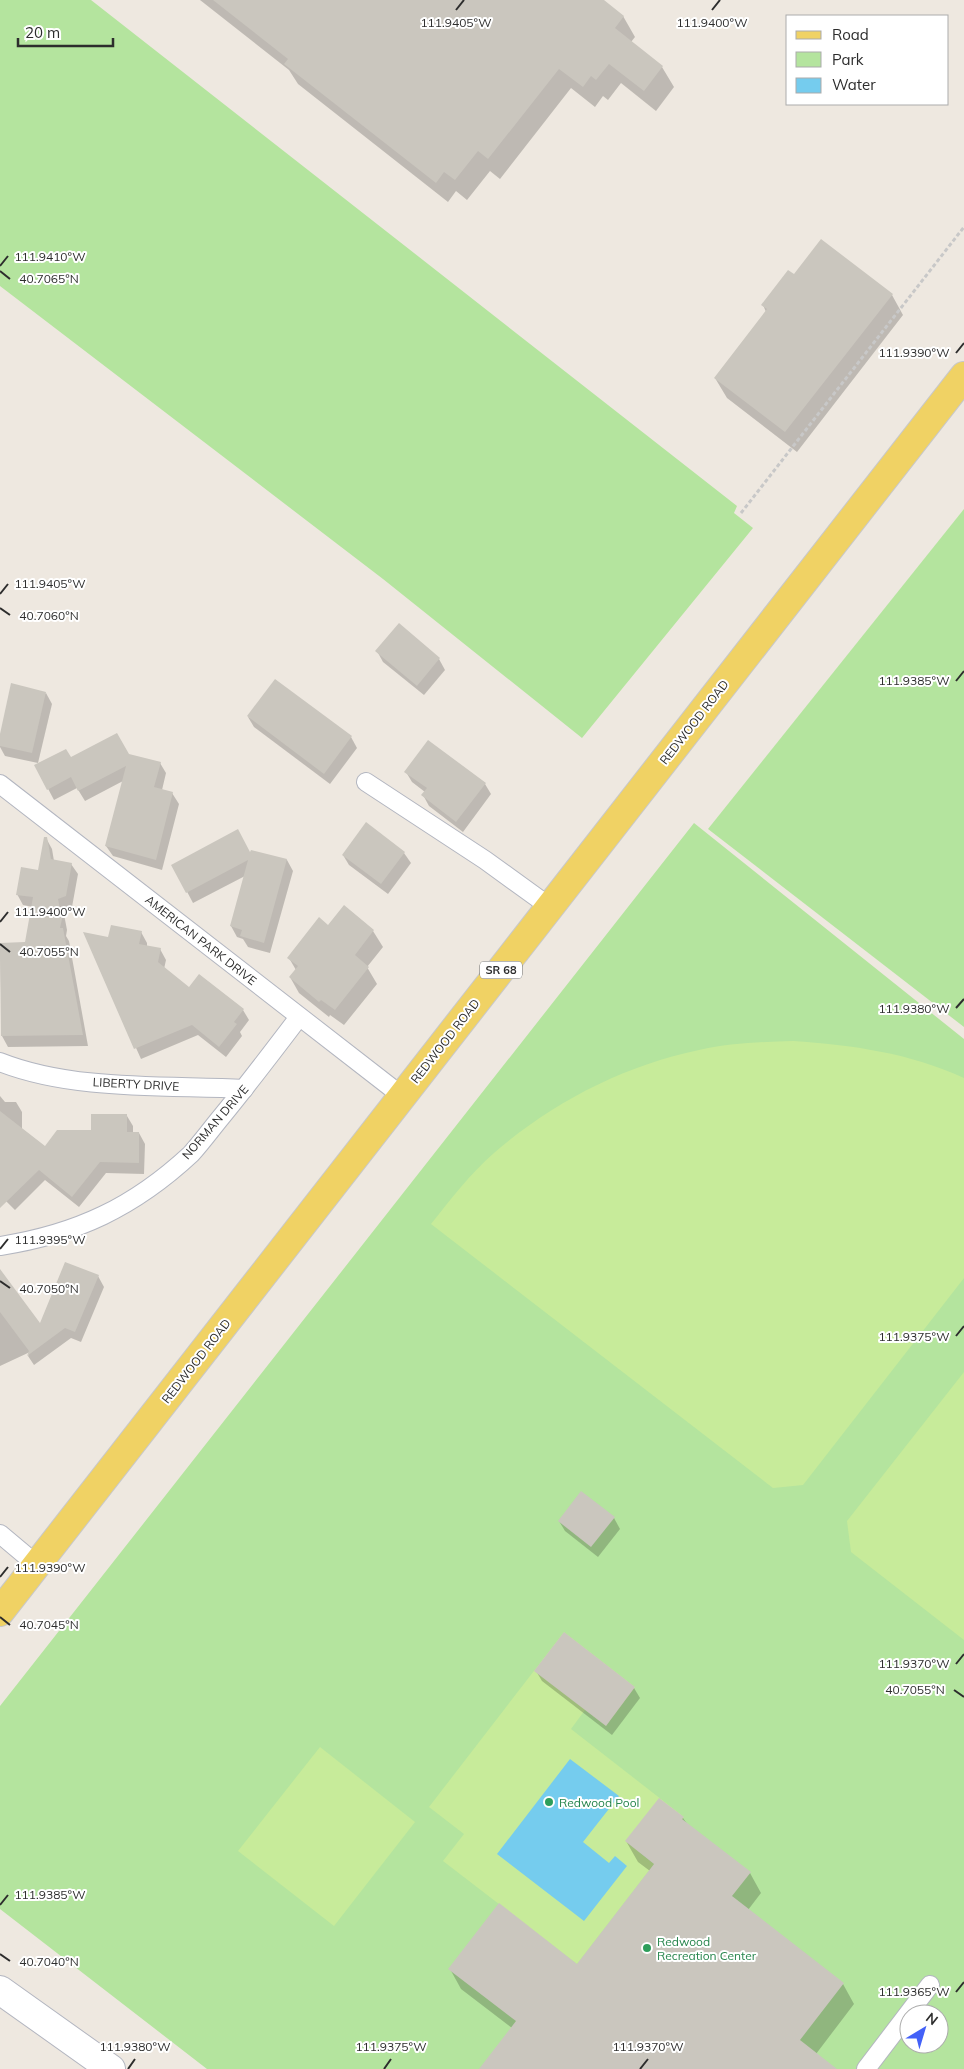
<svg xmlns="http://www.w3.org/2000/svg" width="964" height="2069" font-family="Mulish,sans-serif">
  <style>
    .green { fill: #b4e49e; fill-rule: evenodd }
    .pitch { fill: #c7eb9a }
    .water { fill: #75ccee }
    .shadow { fill: #0003 }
    .building { fill: #cac6be }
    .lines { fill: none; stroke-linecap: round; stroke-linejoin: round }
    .service-casing { stroke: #b3b6c0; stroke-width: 20 }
    .tertiary-casing { stroke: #b3b6c0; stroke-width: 30 }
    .primary-casing { stroke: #c8c8c8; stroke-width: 30 }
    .path { stroke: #c8c8c8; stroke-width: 3; stroke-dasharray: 4 2.5; stroke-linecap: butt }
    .service { stroke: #fff; stroke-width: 18 }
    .tertiary { stroke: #fff; stroke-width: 28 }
    .primary { stroke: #f0d264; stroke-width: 28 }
    .ticks { fill: none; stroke: #2d2d2d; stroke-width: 2 }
    .leisure-dot { fill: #2e9e5b; stroke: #fff; stroke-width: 2 }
    .labels { text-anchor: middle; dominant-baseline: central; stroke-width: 4; stroke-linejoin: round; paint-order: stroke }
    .shield { fill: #fff; stroke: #6c6c6c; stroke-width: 1 }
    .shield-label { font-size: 11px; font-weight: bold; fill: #2d2d2d }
    .street-label { font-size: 12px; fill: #2d2d2d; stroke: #fff }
    .leisure-label { font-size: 12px; fill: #27864d; stroke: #fff; text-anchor: start }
    .ticks-label { font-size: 12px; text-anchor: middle; fill: #2d2d2d; stroke: #fff; stroke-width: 4; stroke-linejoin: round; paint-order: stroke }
  </style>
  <rect width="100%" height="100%" fill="#eee8e0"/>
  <g class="green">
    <path d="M 0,0 L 91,0 L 737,506 L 734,513 L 753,528 L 582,738 L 383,579 L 0,286 Z"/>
    <path d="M 964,509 L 964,1027 L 708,829 Z"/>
    <path d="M 694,823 L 964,1039 L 964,2069 L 207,2069 L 0,1909 L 0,1706 ZM 909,2014 L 939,2014 L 939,2044 L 909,2044 Z"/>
  </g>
  <g class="pitch">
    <path d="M 793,1041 C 852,1045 910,1053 964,1078 L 964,1278 L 803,1485 L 773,1488 L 431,1224 C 451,1199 470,1174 494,1153 C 553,1102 623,1066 699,1050 C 730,1043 762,1042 793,1041 Z"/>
    <path d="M 964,1372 L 964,1640 L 851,1552 L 847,1521 Z"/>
    <path d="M 564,1632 L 635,1687 L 606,1726 L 585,1710 L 571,1729 L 684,1817 L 669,1836 L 660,1829 L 641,1854 L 654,1864 L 577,1964 L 443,1861 L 464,1834 L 429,1807 Z"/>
    <path d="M 320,1747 L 415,1822 L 334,1926 L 238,1851 Z"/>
  </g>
  <path class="water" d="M 570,1759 L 619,1796 L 583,1842 L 609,1863 L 615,1856 L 627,1866 L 584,1921 L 497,1854 Z"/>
  <g class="shadow">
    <path d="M 200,0 L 602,0 L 623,16 L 635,37 L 631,42 L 662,67 L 674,87 L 656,111 L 621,83 L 608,100 L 603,96 L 595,107 L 571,88 L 500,179 L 490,171 L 467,200 L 456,191 L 448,202 L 298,84 L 289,70 Z"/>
    <path d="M 794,276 L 892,295 L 903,315 L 797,452 L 727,398 L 715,378 L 766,312 L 763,305 Z"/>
    <path d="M 399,625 L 439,659 L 445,670 L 424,695 L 383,662 L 377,651 Z"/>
    <path d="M 46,693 L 52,704 L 38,763 L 5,756 L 0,747 L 0,740 Z"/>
    <path d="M 248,717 L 351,737 L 357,748 L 330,784 L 254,727 Z"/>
    <path d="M 129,756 L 160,763 L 166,773 L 162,790 L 172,793 L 179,804 L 162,870 L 113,856 L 106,846 L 123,781 L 85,801 L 77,788 L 54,800 L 36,766 L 70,759 Z"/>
    <path d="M 406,772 L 485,784 L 491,794 L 463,832 L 429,806 L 423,795 L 425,792 L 412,782 Z"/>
    <path d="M 46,838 L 52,849 L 54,861 L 71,864 L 78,874 L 72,907 L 63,909 L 67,930 L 66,936 L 69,941 L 88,1046 L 8,1047 L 2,1036 L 0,944 L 26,943 L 33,907 L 23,905 L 17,894 L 39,872 Z"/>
    <path d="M 404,853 L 411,863 L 388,894 L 349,865 L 343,855 Z"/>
    <path d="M 251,854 L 287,860 L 293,871 L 270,953 L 248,947 L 243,939 L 237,937 L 231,926 L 245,876 L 193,903 L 173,865 Z"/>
    <path d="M 344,907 L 373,931 L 383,947 L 367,967 L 377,984 L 344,1025 L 330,1015 L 329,1017 L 299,993 L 290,977 L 296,970 L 289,958 L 328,927 Z"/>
    <path d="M 141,932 L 147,943 L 147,947 L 160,949 L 166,960 L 164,969 L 189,989 L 243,1010 L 249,1020 L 240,1032 L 242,1036 L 226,1057 L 198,1035 L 141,1059 L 85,934 L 109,938 Z"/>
    <path d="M 0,1096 L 5,1102 L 16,1102 L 22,1112 L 22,1130 L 45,1148 L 92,1132 L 127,1116 L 133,1126 L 133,1133 L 139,1133 L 145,1144 L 144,1174 L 106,1173 L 79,1207 L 45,1180 L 15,1210 L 0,1195 Z"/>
    <path d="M 98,1276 L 104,1287 L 81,1342 L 71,1338 L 34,1365 L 28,1356 L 30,1352 L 0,1366 L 0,1288 L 40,1326 Z"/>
    <path d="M 614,1518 L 620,1529 L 598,1557 L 565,1531 L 559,1521 Z"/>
    <path d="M 536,1671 L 634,1688 L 640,1698 L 612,1735 L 542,1681 Z"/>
    <path d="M 683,1818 L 688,1825 L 750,1873 L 761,1893 L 748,1910 L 843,1984 L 854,2004 L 816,2054 L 827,2069 L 480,2069 L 512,2028 L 461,1989 L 450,1969 L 578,1966 L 650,1871 L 638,1862 L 626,1841 Z"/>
  </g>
  <g class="building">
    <path d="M 213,0 L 604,0 L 624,16 L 615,28 L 663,66 L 644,91 L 609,64 L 596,80 L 591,76 L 583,87 L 559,69 L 488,159 L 478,151 L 455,180 L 444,172 L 436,183 L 284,64 L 288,59 Z"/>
    <path d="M 821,239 L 893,294 L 785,432 L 714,378 L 767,309 L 761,305 L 788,270 L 794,274 Z"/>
    <path d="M 399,623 L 440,658 L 417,686 L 375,651 Z"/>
    <path d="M 275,679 L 352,736 L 324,774 L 247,716 Z"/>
    <path d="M 11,683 L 46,692 L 32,753 L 0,746 L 0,734 Z"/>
    <path d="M 117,733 L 129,754 L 161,762 L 154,787 L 173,792 L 156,860 L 105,846 L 126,766 L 78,791 L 71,777 L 47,790 L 34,765 L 66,749 L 71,757 Z"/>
    <path d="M 428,740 L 486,783 L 456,822 L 421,795 L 427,788 L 404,772 Z"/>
    <path d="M 366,822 L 405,852 L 381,884 L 342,855 Z"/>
    <path d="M 238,829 L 250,852 L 251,850 L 287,859 L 264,943 L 240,936 L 242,930 L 230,926 L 248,860 L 186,893 L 171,865 Z"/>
    <path d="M 44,837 L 47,837 L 51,859 L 72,863 L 66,896 L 58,899 L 62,919 L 60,928 L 63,928 L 83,1035 L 1,1036 L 0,943 L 25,942 L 33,897 L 16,895 L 21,867 L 38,870 Z"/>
    <path d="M 344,905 L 374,930 L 355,955 L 369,967 L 335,1010 L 321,1000 L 319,1002 L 289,977 L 298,966 L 287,958 L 319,917 L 328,925 Z"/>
    <path d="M 111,925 L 142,931 L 139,944 L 161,948 L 158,962 L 189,987 L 199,974 L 244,1009 L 234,1022 L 237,1024 L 219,1047 L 192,1025 L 134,1049 L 83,932 L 108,937 Z"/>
    <path d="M 0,1111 L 45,1146 L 57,1130 L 91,1130 L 91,1114 L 127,1114 L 127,1132 L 139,1132 L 139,1163 L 100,1162 L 72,1197 L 39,1170 L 0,1208 Z"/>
    <path d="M 65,1262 L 99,1275 L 75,1332 L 65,1328 L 27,1356 L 29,1351 L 0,1312 L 0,1269 L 40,1323 Z"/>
    <path d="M 581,1491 L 615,1517 L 591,1547 L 558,1521 Z"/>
    <path d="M 564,1632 L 635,1687 L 606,1726 L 534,1671 Z"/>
    <path d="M 659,1798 L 684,1817 L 682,1819 L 751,1872 L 732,1896 L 844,1983 L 800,2040 L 837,2069 L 479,2069 L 516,2021 L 448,1969 L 499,1903 L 577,1964 L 654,1864 L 625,1841 Z"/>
  </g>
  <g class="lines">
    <defs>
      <g id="service">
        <path d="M 366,782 L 485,860 L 550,907"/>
        <path d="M 0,784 L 402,1096"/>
        <path d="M 0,1062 C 73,1091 166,1085 244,1089"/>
        <path d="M 0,1246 C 77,1234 134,1207 191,1154 C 202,1142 212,1128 222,1116 C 249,1083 274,1050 299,1017"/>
        <path d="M 0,1534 L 37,1565"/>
        <path d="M 866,2069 L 930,1985"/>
      </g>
      <path id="tertiary" d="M 0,1990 L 111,2069"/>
      <path id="primary" d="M 0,1612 L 964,376"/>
    </defs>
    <use href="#service" class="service-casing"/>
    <use href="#tertiary" class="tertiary-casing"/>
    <use href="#primary" class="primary-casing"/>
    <path class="path" d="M 741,513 L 964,227"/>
    <use href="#service" class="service"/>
    <use href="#tertiary" class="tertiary"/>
    <use href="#primary" class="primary"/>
  </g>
  <path class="ticks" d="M 456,10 L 464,0M 712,10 L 720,0M 0,266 L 8,256M 0,271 L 10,279M 956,353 L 964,343M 0,594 L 8,584M 0,608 L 10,615M 956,681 L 964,671M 0,922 L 8,912M 0,944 L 10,952M 956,1008 L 964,999M 0,1249 L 8,1239M 0,1281 L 10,1288M 956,1336 L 964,1326M 0,1577 L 8,1567M 0,1617 L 10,1625M 956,1664 L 964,1654M 954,1690 L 964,1697M 0,1905 L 8,1895M 0,1954 L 10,1961M 956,1992 L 964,1982M 128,2069 L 135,2059M 384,2069 L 391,2059M 640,2069 L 648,2059"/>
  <g class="leisure-dot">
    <circle cx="549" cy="1802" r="5"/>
    <circle cx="647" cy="1948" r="5"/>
  </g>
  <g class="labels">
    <rect class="shield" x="480" y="961.5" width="42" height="17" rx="4"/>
    <g class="shield-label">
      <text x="501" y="970">SR 68</text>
    </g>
    <g class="street-label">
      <text transform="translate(694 722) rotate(-52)">REDWOOD ROAD</text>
      <text transform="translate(201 940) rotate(38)">AMERICAN PARK DRIVE</text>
      <text transform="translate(445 1041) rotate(-52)">REDWOOD ROAD</text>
      <text transform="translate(136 1084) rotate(3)">LIBERTY DRIVE</text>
      <text transform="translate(215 1122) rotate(-49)">NORMAN DRIVE</text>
      <text transform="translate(196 1361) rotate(-52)">REDWOOD ROAD</text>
    </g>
    <g class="leisure-label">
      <text x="559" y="1802">Redwood Pool</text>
      <text x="657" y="1941">Redwood<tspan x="657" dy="14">Recreation Center</tspan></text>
    </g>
  </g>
  <g class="ticks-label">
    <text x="456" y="27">111.9405°W</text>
    <text x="712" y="27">111.9400°W</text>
    <text x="50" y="261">111.9410°W</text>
    <text x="49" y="283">40.7065°N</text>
    <text x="914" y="357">111.9390°W</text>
    <text x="50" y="588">111.9405°W</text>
    <text x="49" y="620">40.7060°N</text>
    <text x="914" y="685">111.9385°W</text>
    <text x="50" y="916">111.9400°W</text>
    <text x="49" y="956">40.7055°N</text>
    <text x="914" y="1013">111.9380°W</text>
    <text x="50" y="1244">111.9395°W</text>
    <text x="49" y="1293">40.7050°N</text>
    <text x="914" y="1341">111.9375°W</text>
    <text x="50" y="1572">111.9390°W</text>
    <text x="49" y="1629">40.7045°N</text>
    <text x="914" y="1668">111.9370°W</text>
    <text x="915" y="1694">40.7055°N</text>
    <text x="50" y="1899">111.9385°W</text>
    <text x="49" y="1966">40.7040°N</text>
    <text x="914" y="1996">111.9365°W</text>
    <text x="135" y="2051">111.9380°W</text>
    <text x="391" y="2051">111.9375°W</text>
    <text x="648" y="2051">111.9370°W</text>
  </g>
  <rect x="786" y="15" width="162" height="90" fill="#ffffff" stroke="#ababab"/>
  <rect x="796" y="31" width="25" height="8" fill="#f0d264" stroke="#ababab"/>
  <text x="832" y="40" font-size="15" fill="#2d2d2d">Road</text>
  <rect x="796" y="52" width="25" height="15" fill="#b4e49e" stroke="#ababab"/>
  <text x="832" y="65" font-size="15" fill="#2d2d2d">Park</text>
  <rect x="796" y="78" width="25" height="15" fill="#75ccee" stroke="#ababab"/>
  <text x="832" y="90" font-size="15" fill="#2d2d2d">Water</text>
  <g transform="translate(924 2029) rotate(38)"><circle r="24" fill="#ffffff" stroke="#ababab"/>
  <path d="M0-4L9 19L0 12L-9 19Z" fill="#4361f8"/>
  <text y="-8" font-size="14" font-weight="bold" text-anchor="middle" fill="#2d2d2d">N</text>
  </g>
  <path d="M18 38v8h95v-8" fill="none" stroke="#2d2d2d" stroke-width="2.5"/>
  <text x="25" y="38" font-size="15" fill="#2d2d2d" stroke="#ffffff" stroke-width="4" paint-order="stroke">20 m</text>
</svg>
